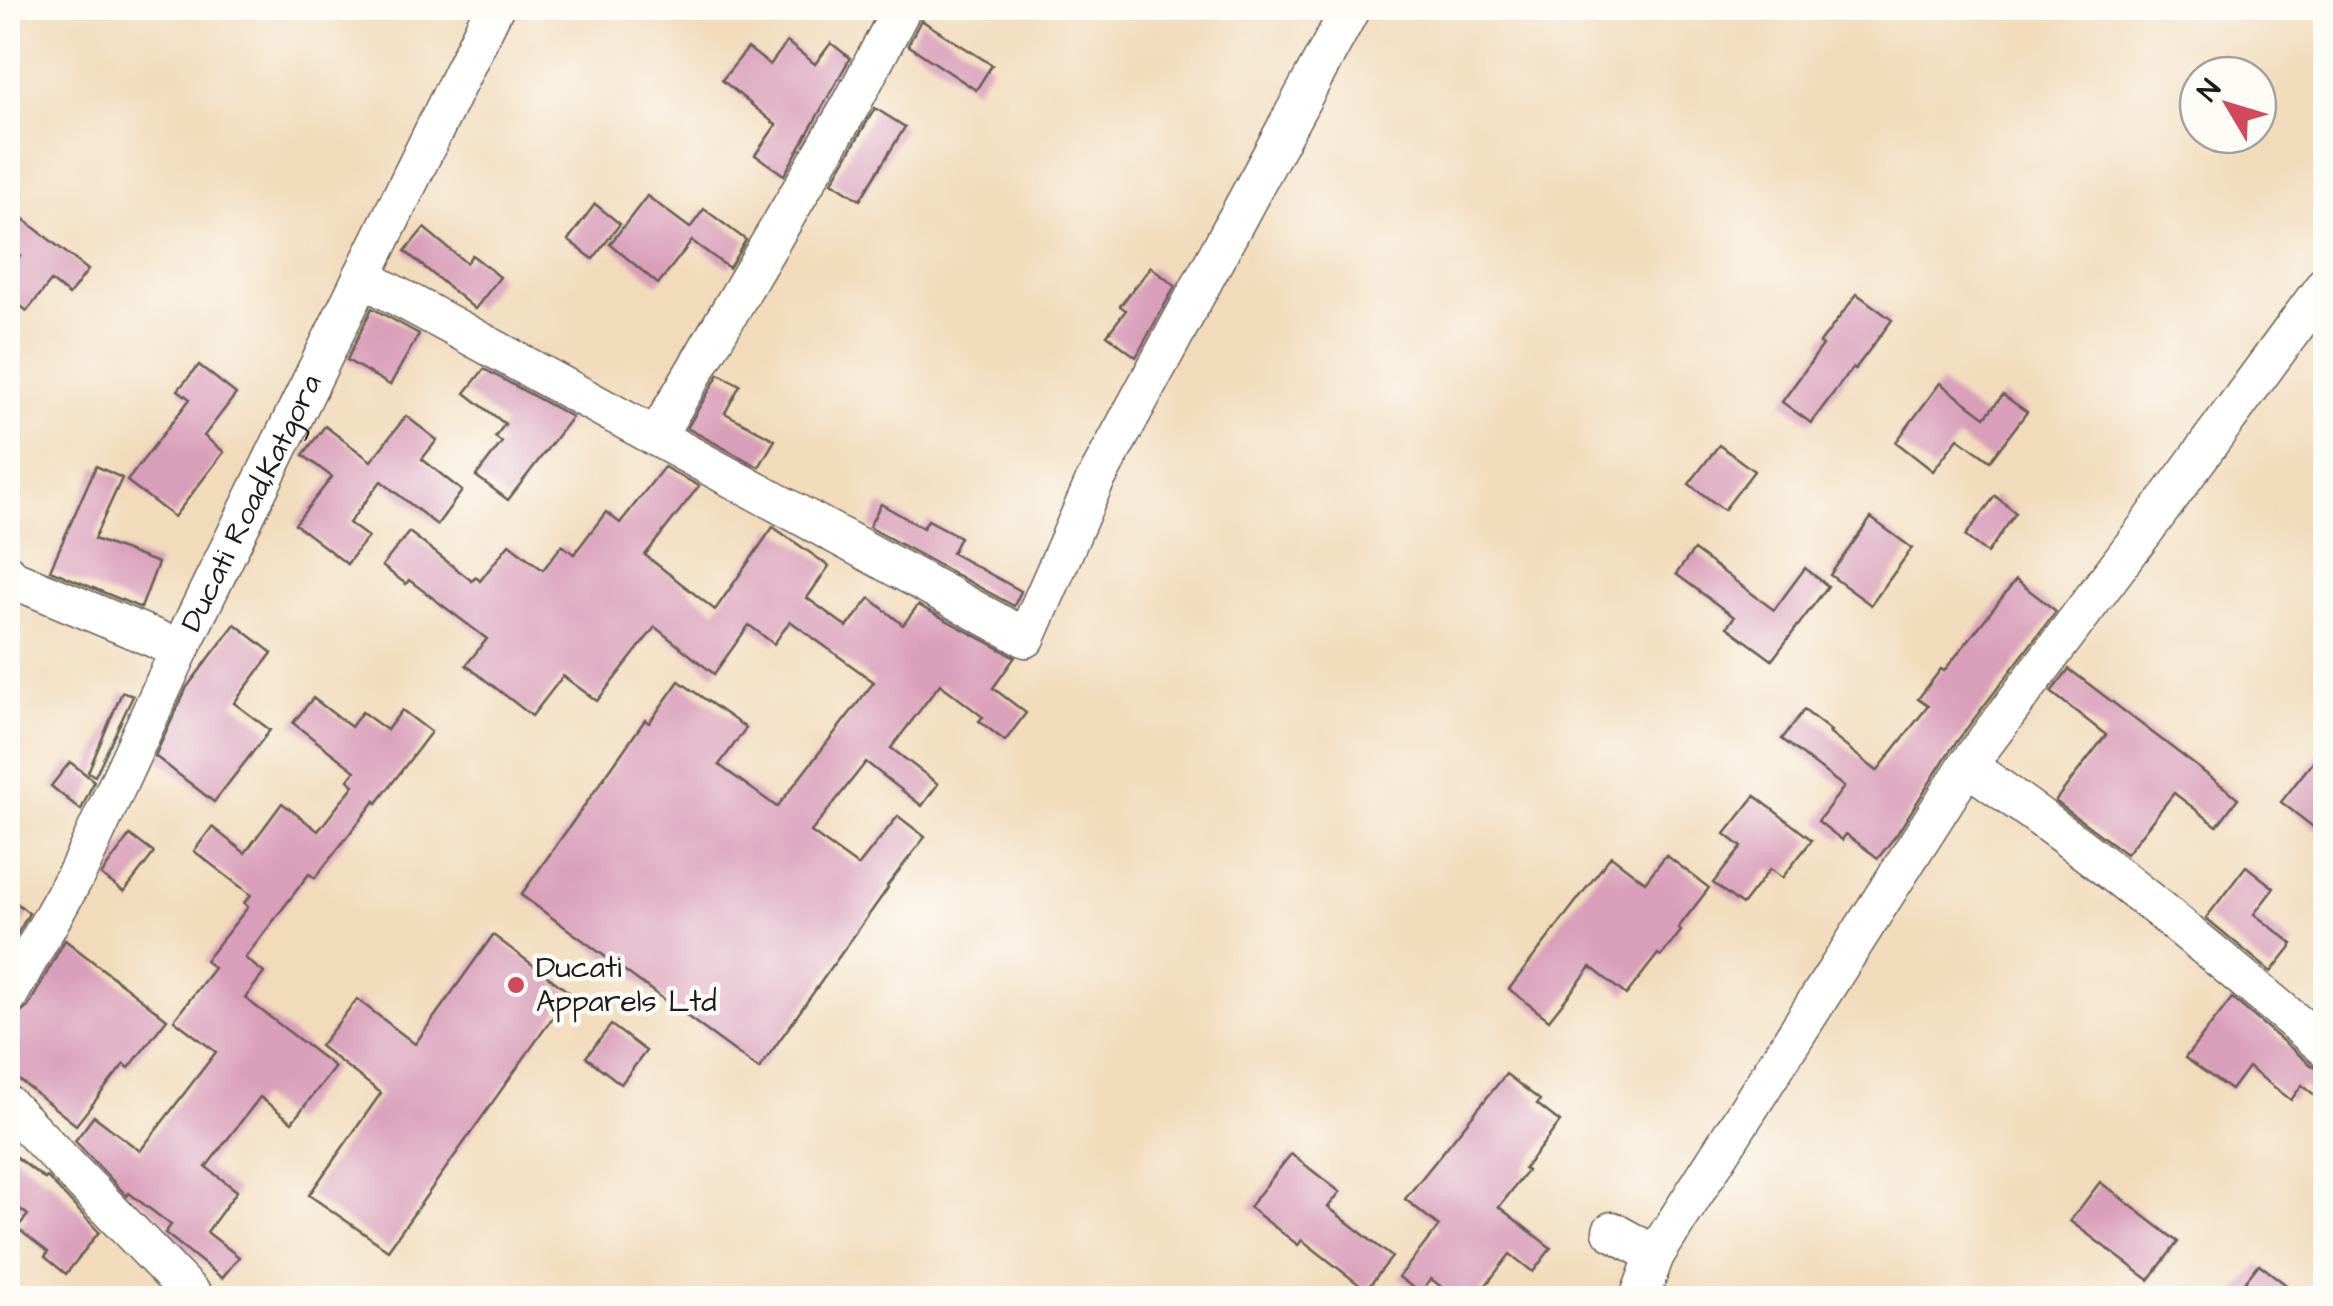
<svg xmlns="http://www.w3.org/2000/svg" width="2333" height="1306" font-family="'Architects Daughter',sans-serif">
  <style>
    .building { fill: #d99eb9 }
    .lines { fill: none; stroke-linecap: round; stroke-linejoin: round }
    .minor-casing { stroke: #675f54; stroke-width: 41 }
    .minor { stroke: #fff; stroke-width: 38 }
    .poi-dot { fill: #d1495b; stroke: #fdfcf7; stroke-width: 4 }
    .labels { text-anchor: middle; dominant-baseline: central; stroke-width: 9; stroke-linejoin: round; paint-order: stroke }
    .street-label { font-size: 30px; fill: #1c1c1c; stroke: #fdfcf7 }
    .poi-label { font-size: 30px; fill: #1c1c1c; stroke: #fdfcf7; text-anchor: start }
  </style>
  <rect width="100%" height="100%" fill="#fdfcf7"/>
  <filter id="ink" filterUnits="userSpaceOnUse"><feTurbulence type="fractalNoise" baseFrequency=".01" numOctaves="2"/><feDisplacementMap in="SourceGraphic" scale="20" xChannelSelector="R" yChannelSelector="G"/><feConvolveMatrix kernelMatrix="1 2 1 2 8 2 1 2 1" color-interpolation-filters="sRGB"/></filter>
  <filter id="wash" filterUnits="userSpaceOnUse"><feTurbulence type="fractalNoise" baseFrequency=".0048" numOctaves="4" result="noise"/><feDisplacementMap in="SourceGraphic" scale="40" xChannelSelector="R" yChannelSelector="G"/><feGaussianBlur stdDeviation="2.25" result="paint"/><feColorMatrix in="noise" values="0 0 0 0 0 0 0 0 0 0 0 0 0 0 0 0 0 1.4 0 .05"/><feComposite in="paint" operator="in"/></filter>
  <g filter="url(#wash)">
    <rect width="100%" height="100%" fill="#f2dbbb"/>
    <g id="blocks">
      <g class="building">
        <path d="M 921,20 L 992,65 L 976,90 L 908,45 Z"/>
        <path d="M 787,42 L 815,64 L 831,43 L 850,58 L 784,175 L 755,155 L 776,125 L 722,80 L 748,48 L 770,65 Z"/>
        <path d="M 875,108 L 905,127 L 860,200 L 832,182 Z"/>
        <path d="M 647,196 L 690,228 L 704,209 L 746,240 L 729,268 L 692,241 L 658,284 L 610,244 Z"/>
        <path d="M 595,204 L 620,224 L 593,259 L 568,240 Z"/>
        <path d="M 8,207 L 88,270 L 69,295 L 51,281 L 27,311 L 8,296 L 8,272 L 20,256 L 8,247 Z"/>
        <path d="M 424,228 L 466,263 L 472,255 L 500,277 L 475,309 L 405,251 Z"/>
        <path d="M 1151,267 L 1175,286 L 1136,357 L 1107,335 L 1126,310 L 1120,306 Z"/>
        <path d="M 1857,294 L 1892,320 L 1855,369 L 1853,367 L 1811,423 L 1782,402 L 1823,345 L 1820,343 Z"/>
        <path d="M 372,308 L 419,334 L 390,385 L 347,360 Z"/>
        <path d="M 199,365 L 236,394 L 204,436 L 224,452 L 174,517 L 127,481 L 190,399 L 178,390 Z"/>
        <path d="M 484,369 L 572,417 L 508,500 L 476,476 L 502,442 L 495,437 L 505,424 L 465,393 Z"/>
        <path d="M 719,374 L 740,385 L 725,413 L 775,440 L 759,467 L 687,428 Z"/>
        <path d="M 1940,383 L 1985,417 L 2003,395 L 2027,412 L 1990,461 L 1958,438 L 1933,471 L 1896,442 Z"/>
        <path d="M 406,416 L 437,440 L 422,459 L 462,491 L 437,525 L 381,481 L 349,523 L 368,537 L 347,564 L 295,524 L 332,477 L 303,455 L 325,426 L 371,461 Z"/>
        <path d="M 1719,445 L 1754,471 L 1724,510 L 1689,484 Z"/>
        <path d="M 96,466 L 122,478 L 94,539 L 158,563 L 141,608 L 50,570 Z"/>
        <path d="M 664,467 L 699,486 L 645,555 L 715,610 L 773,527 L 829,566 L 807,598 L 847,627 L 870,598 L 903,625 L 918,605 L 1015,657 L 993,688 L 1026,713 L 1005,741 L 979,721 L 983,717 L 940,684 L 891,748 L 938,784 L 922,806 L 866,762 L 811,832 L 858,866 L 898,816 L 925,837 L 887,886 L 888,888 L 759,1069 L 521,895 L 645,720 L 649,723 L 679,681 L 746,728 L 719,765 L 777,807 L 874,682 L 790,621 L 774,644 L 749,625 L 714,674 L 655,627 L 597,701 L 563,676 L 532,716 L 466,665 L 487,639 L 409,580 L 406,584 L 382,566 L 409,532 L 472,581 L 476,577 L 480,581 L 509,544 L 543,570 L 562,545 L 574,554 L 606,512 L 620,523 Z"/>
        <path d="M 1995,496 L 2016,513 L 1987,553 L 1965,536 Z"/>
        <path d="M 881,504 L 923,528 L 928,520 L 960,537 L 952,553 L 1021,591 L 1014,606 L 869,527 Z"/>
        <path d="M 1871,518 L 1912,548 L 1871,605 L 1830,575 Z"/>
        <path d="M 1694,550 L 1774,610 L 1805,568 L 1828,586 L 1772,660 L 1727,627 L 1734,617 L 1676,574 Z"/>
        <path d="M 2016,580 L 2056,611 L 1949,752 L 1897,834 L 1878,858 L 1846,834 L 1842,840 L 1818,821 L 1844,787 L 1782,739 L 1804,710 L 1831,731 L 1829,733 L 1877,771 L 1928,706 L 1918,699 L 1941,669 L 1944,671 Z"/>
        <path d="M 235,624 L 272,653 L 234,703 L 270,730 L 214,802 L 155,756 L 187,687 Z"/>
        <path d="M 2069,669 L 2238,798 L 2217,826 L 2174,793 L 2126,854 L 2055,801 L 2106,735 L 2051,692 Z"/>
        <path d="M 122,692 L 133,696 L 95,776 L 88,772 Z"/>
        <path d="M 313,698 L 351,727 L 362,712 L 387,730 L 402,710 L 431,732 L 377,803 L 375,801 L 315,878 L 309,874 L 245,958 L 264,973 L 245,998 L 335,1067 L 292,1122 L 260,1097 L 206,1167 L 237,1191 L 207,1232 L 239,1257 L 222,1278 L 165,1233 L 171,1225 L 129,1193 L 127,1196 L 75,1141 L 94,1116 L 140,1151 L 216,1052 L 174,1020 L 214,968 L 205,961 L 248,907 L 244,903 L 251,895 L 194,851 L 212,827 L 245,853 L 282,803 L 318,831 L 354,785 L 348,780 L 355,771 L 293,723 Z"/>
        <path d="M 2326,745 L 2326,837 L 2281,802 Z"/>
        <path d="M 70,762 L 94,781 L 81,810 L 51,786 Z"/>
        <path d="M 1755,796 L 1812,840 L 1782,878 L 1770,869 L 1742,905 L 1713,883 L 1742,847 L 1725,834 Z"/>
        <path d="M 130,835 L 154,853 L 124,892 L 101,875 Z"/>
        <path d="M 1666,855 L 1709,888 L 1678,928 L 1681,931 L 1661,956 L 1658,954 L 1626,995 L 1591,967 L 1549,1020 L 1509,989 L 1611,856 L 1645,882 Z"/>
        <path d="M 2246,866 L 2274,888 L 2254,914 L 2293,944 L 2271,972 L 2206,918 Z"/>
        <path d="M 8,896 L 29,913 L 8,951 Z"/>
        <path d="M 493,935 L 570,993 L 388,1250 L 309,1195 L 381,1093 L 320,1046 L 357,999 L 415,1044 Z"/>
        <path d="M 65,940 L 167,1019 L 129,1068 L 124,1064 L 76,1125 L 8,1071 L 8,1036 L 17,1016 L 28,1007 Z"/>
        <path d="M 2232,998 L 2311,1065 L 2326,1070 L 2326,1104 L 2302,1085 L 2291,1100 L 2248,1067 L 2231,1090 L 2185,1058 Z"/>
        <path d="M 611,1025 L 646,1051 L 621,1084 L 586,1057 Z"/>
        <path d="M 1506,1074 L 1540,1100 L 1537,1104 L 1560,1122 L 1524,1169 L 1527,1171 L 1499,1207 L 1551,1248 L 1533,1272 L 1510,1254 L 1476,1298 L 1456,1298 L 1431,1279 L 1420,1293 L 1399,1277 L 1439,1226 L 1405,1199 Z"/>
        <path d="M 8,1151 L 45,1179 L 47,1177 L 99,1232 L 66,1274 L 45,1257 L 48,1252 L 17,1228 L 28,1215 L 8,1200 Z"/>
        <path d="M 1291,1154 L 1340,1192 L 1328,1207 L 1392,1257 L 1366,1290 L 1302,1240 L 1298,1245 L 1249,1207 Z"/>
        <path d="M 2100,1182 L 2178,1242 L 2149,1280 L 2070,1221 Z"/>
        <path d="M 2259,1264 L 2303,1298 L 2232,1298 Z"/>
      </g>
    </g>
  </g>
  <g filter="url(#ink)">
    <use href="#blocks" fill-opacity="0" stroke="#675f54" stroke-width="2.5"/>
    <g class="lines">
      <defs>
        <g id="minor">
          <path d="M 362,277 L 1026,638 L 1094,483 L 1351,8"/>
          <path d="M 656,437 L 851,105 L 902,8"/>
          <path d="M 8,574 L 13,579 L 180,649"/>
          <path d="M 1967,766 C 2093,851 2209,949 2326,1048"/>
          <path id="s1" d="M 8,996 L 78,871 L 180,649 L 494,8"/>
          <path d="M 8,1105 L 195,1298"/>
          <path d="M 1612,1231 L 1655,1255 L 1967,766 L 2157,514 L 2326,284"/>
          <path d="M 1639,1298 L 1655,1255"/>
        </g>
      </defs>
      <use href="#minor" class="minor-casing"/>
      <use href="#minor" class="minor"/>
    </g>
  </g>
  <circle class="poi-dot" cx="516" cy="985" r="10"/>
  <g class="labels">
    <g class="street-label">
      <text stroke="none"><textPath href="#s1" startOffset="550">Ducati Road,Katgora</textPath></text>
    </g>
    <g class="poi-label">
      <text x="536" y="968">Ducati<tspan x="536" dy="34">Apparels Ltd</tspan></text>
    </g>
  </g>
  <rect width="2333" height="1306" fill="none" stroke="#fdfcf7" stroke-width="40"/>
  <g transform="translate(2228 105) rotate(308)"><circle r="48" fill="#fdfcf7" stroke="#a3a29f" stroke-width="2.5"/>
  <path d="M0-8L18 38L0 25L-18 38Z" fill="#d1495b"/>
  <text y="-15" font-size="28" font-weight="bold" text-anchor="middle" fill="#1c1c1c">N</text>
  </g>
</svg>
